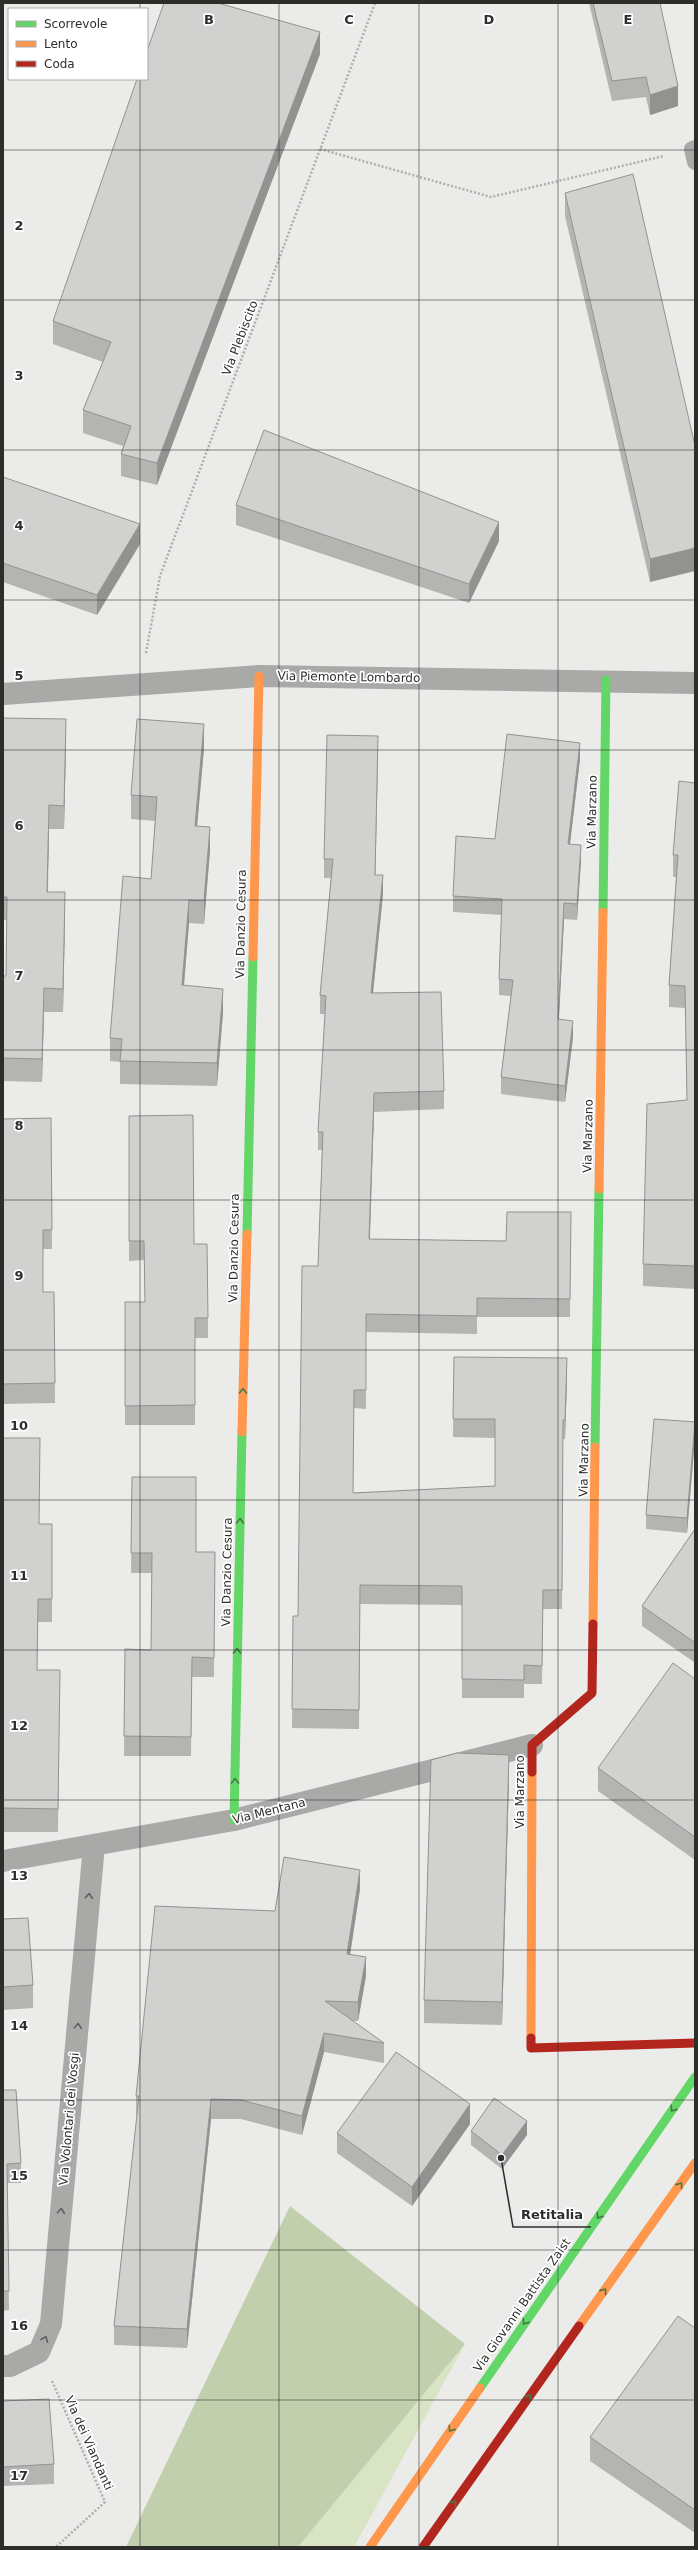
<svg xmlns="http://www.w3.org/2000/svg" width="698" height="2550" font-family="'DejaVu Sans',sans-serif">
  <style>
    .green { fill: #d8e4c3 }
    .forest { fill: #c2cfac }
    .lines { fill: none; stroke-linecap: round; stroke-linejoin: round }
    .path { stroke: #aeaead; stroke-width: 2.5; stroke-dasharray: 2 2; stroke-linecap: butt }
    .lane { stroke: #a9a9a8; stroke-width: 16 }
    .street { stroke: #a9a9a8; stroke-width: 22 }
    .fast { stroke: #63d668; stroke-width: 9 }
    .slow { stroke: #ff974d; stroke-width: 9 }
    .jam { stroke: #b3261e; stroke-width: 9 }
    .wall { fill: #b4b5b2 }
    .shaded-wall { fill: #929391 }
    .building { fill: #d1d2cf; stroke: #929391 }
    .oneway { stroke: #457947 }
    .oneway2 { stroke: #5f5f5e }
    .grid { fill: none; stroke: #2d2d2c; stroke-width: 1; stroke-opacity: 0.55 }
    .labels { text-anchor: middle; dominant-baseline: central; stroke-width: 3.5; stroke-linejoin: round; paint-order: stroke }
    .street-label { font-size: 12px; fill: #2d2d2c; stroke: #fff }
    .grid-label { font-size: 13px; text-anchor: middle; font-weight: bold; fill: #2d2d2c; stroke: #fff; stroke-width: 3.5; stroke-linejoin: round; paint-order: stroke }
    .leader { fill: none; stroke: #2d2d2c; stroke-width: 1.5 }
    .callout-dot { fill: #2d2d2c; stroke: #fff; stroke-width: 1.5 }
    .callout-label { font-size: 13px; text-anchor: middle; font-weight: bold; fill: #2d2d2c; stroke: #fff; stroke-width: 3.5; stroke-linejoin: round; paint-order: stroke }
  </style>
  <rect width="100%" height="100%" fill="#ebece9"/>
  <path class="green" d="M 465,2344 L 354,2547 L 298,2547 Z"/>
  <path class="forest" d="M 290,2206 L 465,2344 L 298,2547 L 126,2547 Z"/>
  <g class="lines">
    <g class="path">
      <path d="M 320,149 L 491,197 L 664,156"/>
      <path d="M 146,653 L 160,576 L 375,3"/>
      <path d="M 52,2381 L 105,2502 L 56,2547"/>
    </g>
    <path class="lane" d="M 695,148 L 692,149 L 695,162"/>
    <g class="street">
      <path d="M 3,694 L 259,676 L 695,683"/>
      <path d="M 3,1861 L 234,1820 L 532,1745"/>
      <path d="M 3,2366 L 10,2366 L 39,2352 L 51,2324 L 94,1845"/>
    </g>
    <g class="fast">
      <path d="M 603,912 L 606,680"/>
      <path d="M 247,1234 L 253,957"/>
      <path d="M 595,1447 L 599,1189"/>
      <path d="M 234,1820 L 242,1432"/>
      <path d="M 480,2388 L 695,2077"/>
    </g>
    <g class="slow">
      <path d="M 253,957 L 259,676"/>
      <path d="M 599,1189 L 603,912"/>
      <path d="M 242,1432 L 247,1234"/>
      <path d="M 593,1624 L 595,1447"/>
      <path d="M 531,2038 L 532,1772"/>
      <path d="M 579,2326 L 695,2163"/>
      <path d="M 370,2547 L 480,2388"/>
    </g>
    <g class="jam">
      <path d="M 532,1772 L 532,1745 L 592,1693 L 593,1624"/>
      <path d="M 531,2038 L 531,2048 L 695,2043"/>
      <path d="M 423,2547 L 579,2326"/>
    </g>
  </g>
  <g class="wall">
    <path d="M 589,3 L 660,3 L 678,106 L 650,115 L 646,97 L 612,101 Z"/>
    <path d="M 320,54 L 157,485 L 121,476 L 121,454 L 123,446 L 83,433 L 83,410 L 103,362 L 53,344 L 53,321 Z"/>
    <path d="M 565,193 L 695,446 L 650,582 L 565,216 Z"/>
    <path d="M 3,477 L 140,544 L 97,615 L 3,582 Z"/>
    <path d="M 236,505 L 499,541 L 469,603 L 236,525 Z"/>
    <path d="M 3,718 L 66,743 L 64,829 L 49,829 L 48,892 L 65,915 L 63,1012 L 44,1012 L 42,1082 L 3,1081 L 3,976 L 6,976 L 7,920 L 3,920 Z"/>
    <path d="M 204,748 L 197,826 L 210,850 L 204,924 L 189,923 L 184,985 L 223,1012 L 217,1086 L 120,1084 L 120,1062 L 110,1061 L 110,1038 L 151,879 L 155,821 L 131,819 L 131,795 Z"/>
    <path d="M 378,754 L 375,875 L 383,894 L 373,993 L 444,1091 L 444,1109 L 374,1112 L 370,1239 L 506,1241 L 571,1212 L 570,1317 L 477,1317 L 477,1334 L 366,1332 L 366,1409 L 354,1408 L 353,1493 L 495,1486 L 495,1438 L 453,1437 L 454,1357 L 567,1377 L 565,1439 L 563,1439 L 562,1609 L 543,1609 L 542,1684 L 524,1684 L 524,1698 L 462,1698 L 462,1605 L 360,1604 L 359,1729 L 292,1728 L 293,1616 L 298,1616 L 318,1266 L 322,1150 L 318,1150 L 318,1132 L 325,1014 L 320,1014 L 320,995 L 331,878 L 324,878 L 324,859 Z"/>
    <path d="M 580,759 L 570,844 L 581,861 L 577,920 L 564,919 L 559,1019 L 573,1037 L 565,1102 L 501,1094 L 501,1077 L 511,996 L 499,995 L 499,979 L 502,915 L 453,912 L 453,896 L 495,839 Z"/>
    <path d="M 695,783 L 695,1289 L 643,1286 L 643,1264 L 687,1100 L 685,1008 L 669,1007 L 669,985 L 676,877 L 673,877 L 673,855 Z"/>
    <path d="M 129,1116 L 194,1244 L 208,1318 L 208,1338 L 195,1338 L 195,1425 L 125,1425 L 125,1302 L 145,1302 L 144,1260 L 129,1261 Z"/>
    <path d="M 51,1118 L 52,1249 L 43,1249 L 43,1292 L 54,1292 L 55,1403 L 3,1404 L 3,1119 Z"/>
    <path d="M 695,1422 L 695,1438 L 687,1533 L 646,1529 L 646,1515 Z"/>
    <path d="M 3,1438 L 39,1524 L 52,1524 L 52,1622 L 38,1622 L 37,1670 L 60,1670 L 58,1832 L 3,1832 Z"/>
    <path d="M 132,1477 L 196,1552 L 215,1552 L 214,1677 L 192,1677 L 191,1756 L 124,1756 L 125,1649 L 151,1650 L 152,1573 L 131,1573 Z"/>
    <path d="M 695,1529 L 694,1662 L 642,1626 L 642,1606 Z"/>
    <path d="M 695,1679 L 695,1860 L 598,1791 L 598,1768 Z"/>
    <path d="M 509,1778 L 502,2025 L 424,2023 L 424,2000 Z"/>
    <path d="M 360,1889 L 350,1955 L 366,1976 L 358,2021 L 353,2021 L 384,2043 L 384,2063 L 324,2052 L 302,2135 L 241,2119 L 211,2119 L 187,2348 L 114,2345 L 114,2326 L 137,2115 L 136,2115 L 136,2096 L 275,1911 Z"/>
    <path d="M 3,1919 L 33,1985 L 33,2008 L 3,2010 Z"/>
    <path d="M 3,2090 L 21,2163 L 21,2183 L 7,2183 L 9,2310 L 3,2311 Z"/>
    <path d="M 470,2124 L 412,2206 L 337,2153 L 337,2133 Z"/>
    <path d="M 471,2131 L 527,2135 L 502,2169 L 471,2145 Z"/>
    <path d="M 695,2328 L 695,2533 L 590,2461 L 590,2437 Z"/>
    <path d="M 3,2401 L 54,2464 L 54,2484 L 3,2486 Z"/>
  </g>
  <g class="shaded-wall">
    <path d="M 320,32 L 320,54 L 157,485 L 157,463 Z"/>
    <path d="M 678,86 L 678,106 L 650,115 L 650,95 Z"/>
    <path d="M 499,522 L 499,541 L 469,603 L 469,584 Z"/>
    <path d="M 140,524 L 140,544 L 97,615 L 97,595 Z"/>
    <path d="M 695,548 L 695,571 L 650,582 L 650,559 Z"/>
    <path d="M 66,719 L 66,743 L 64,829 L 64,806 Z"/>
    <path d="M 204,724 L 204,748 L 195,849 L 195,826 Z"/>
    <path d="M 378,736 L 378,754 L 375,893 L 375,875 Z"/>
    <path d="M 580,743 L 580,759 L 568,860 L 568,844 Z"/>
    <path d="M 49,805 L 49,829 L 47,915 L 47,892 Z"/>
    <path d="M 210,827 L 210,850 L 204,924 L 204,901 Z"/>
    <path d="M 581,845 L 581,861 L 577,920 L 577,904 Z"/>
    <path d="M 383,875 L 383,894 L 371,1012 L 371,993 Z"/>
    <path d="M 65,892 L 65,915 L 63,1012 L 63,989 Z"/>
    <path d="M 189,900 L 189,923 L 182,1008 L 182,985 Z"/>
    <path d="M 564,903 L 564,919 L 558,1035 L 558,1019 Z"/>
    <path d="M 44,988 L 44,1012 L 42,1082 L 42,1059 Z"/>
    <path d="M 223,989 L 223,1012 L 217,1086 L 217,1063 Z"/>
    <path d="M 573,1021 L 573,1037 L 565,1102 L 565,1086 Z"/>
    <path d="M 374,1093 L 374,1112 L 369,1257 L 369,1239 Z"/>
    <path d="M 567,1358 L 567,1377 L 565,1439 L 565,1420 Z"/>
    <path d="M 695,1424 L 695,1438 L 687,1533 L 687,1518 Z"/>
    <path d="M 695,1641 L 695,1660 L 694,1662 L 694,1642 Z"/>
    <path d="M 509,1755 L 509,1778 L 502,2025 L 502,2002 Z"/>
    <path d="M 360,1870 L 360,1889 L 347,1974 L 347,1954 Z"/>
    <path d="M 366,1957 L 366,1976 L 358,2021 L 358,2002 Z"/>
    <path d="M 324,2033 L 324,2052 L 302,2135 L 302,2116 Z"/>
    <path d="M 211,2099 L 211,2119 L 187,2348 L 187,2329 Z"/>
    <path d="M 470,2104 L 470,2124 L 412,2206 L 412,2187 Z"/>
    <path d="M 527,2121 L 527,2135 L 502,2169 L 502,2155 Z"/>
  </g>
  <g class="building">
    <path d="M 164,3 L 218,3 L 320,32 L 157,463 L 121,454 L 131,426 L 83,410 L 111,342 L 53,321 L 137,79 L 147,79 L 147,51 Z"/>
    <path d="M 593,3 L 660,3 L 678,86 L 650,95 L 646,77 L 612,81 Z"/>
    <path d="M 633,174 L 695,446 L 695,548 L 650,559 L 565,193 Z"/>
    <path d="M 264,430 L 499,522 L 469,584 L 236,505 Z"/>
    <path d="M 3,477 L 140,524 L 97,595 L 3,563 Z"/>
    <path d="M 3,718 L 66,719 L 64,806 L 49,805 L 47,892 L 65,892 L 63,989 L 44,988 L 42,1059 L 3,1058 L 3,976 L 6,976 L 7,897 L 3,897 Z"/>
    <path d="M 137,719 L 204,724 L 195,826 L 210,827 L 204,901 L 189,900 L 182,985 L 223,989 L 217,1063 L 120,1061 L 122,1039 L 110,1038 L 123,876 L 151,879 L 157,797 L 131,795 Z"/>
    <path d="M 507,734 L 580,743 L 568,844 L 581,845 L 577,904 L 564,903 L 558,1019 L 573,1021 L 565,1086 L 501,1077 L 513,980 L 499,979 L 502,899 L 453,896 L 456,836 L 495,839 Z"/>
    <path d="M 327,735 L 378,736 L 375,875 L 383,875 L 371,993 L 441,992 L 444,1091 L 374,1093 L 369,1239 L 506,1241 L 507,1212 L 571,1212 L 570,1299 L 477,1298 L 477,1316 L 366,1314 L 366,1390 L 354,1390 L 353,1493 L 495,1486 L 495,1419 L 453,1419 L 454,1357 L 567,1358 L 565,1420 L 563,1420 L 562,1590 L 543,1590 L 542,1666 L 524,1665 L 524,1680 L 462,1679 L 462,1586 L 360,1585 L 359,1710 L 292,1709 L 293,1616 L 298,1616 L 302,1266 L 318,1266 L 323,1132 L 318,1132 L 326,996 L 320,995 L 333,859 L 324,859 Z"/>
    <path d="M 679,781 L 695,783 L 695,1266 L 643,1264 L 647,1104 L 687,1100 L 685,986 L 669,985 L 678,855 L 673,855 Z"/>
    <path d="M 193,1115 L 194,1244 L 207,1244 L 208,1318 L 195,1318 L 195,1405 L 125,1406 L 125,1302 L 145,1302 L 144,1241 L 129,1241 L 129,1116 Z"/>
    <path d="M 51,1118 L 52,1230 L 43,1230 L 43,1292 L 54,1292 L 55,1383 L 3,1384 L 3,1119 Z"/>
    <path d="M 654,1419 L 695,1422 L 687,1518 L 646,1515 Z"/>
    <path d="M 3,1438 L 40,1438 L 39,1524 L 52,1524 L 52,1599 L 38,1599 L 37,1670 L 60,1670 L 58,1809 L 3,1808 Z"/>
    <path d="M 132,1477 L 196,1477 L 196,1552 L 215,1552 L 214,1658 L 192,1657 L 191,1737 L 124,1736 L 125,1649 L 151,1650 L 152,1553 L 131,1553 Z"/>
    <path d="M 695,1529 L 695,1641 L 694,1642 L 642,1606 Z"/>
    <path d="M 673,1663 L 695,1679 L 695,1837 L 598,1768 Z"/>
    <path d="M 457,1753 L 509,1755 L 502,2002 L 424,2000 L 431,1760 Z"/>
    <path d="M 284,1857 L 360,1870 L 347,1954 L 366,1957 L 358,2002 L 325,2001 L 384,2043 L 324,2033 L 302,2116 L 241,2100 L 211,2099 L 187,2329 L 114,2326 L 139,2096 L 136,2096 L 155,1906 L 275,1911 Z"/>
    <path d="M 28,1918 L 33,1985 L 3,1987 L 3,1919 Z"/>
    <path d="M 396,2052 L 470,2104 L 412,2187 L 337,2133 Z"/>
    <path d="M 3,2090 L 16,2090 L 21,2163 L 7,2164 L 9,2291 L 3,2291 Z"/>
    <path d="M 494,2098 L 527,2121 L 502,2155 L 471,2131 Z"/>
    <path d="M 678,2316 L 695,2328 L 695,2510 L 590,2437 Z"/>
    <path d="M 49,2399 L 54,2464 L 3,2467 L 3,2401 Z"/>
  </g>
  <defs><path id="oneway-chevron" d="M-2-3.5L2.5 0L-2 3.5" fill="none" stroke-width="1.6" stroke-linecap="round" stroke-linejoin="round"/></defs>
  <g class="oneway">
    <use href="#oneway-chevron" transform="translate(243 1391) rotate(-89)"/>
    <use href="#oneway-chevron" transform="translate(240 1521) rotate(-89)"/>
    <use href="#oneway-chevron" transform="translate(237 1651) rotate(-89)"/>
    <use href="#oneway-chevron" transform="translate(235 1781) rotate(-89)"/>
    <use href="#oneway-chevron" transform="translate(673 2109) rotate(125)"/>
    <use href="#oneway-chevron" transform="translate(680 2185) rotate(-55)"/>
    <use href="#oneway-chevron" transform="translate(599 2216) rotate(125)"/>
    <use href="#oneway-chevron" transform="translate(604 2291) rotate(-55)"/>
    <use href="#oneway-chevron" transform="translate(525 2322) rotate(125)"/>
    <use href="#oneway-chevron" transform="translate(529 2397) rotate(-55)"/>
    <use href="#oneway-chevron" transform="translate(451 2429) rotate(125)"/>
    <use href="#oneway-chevron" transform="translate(454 2503) rotate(-55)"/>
  </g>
  <g class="oneway2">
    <use href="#oneway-chevron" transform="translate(89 1896) rotate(-85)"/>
    <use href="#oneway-chevron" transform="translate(78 2026) rotate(-85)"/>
    <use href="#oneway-chevron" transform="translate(61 2211) rotate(-85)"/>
    <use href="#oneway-chevron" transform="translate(45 2339) rotate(-68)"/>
  </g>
  <path class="grid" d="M 140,3 L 140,9M 279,3 L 279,2547M 419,3 L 419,2547M 558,3 L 558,2547M 140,79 L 140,2547M 3,150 L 695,150M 3,300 L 695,300M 3,450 L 695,450M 3,600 L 695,600M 3,750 L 695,750M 3,900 L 695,900M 3,1050 L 695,1050M 3,1200 L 695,1200M 3,1350 L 695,1350M 3,1500 L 695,1500M 3,1650 L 695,1650M 3,1800 L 695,1800M 3,1950 L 695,1950M 3,2100 L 695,2100M 3,2250 L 695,2250M 3,2400 L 695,2400"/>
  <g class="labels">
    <g class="street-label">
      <text transform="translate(240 338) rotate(-69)">Via Plebiscito</text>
      <text transform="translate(349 677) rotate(1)">Via Piemonte Lombardo</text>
      <text transform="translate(592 812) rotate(-89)">Via Marzano</text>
      <text transform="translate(241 924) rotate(-89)">Via Danzio Cesura</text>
      <text transform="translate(588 1136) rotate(-89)">Via Marzano</text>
      <text transform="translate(234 1248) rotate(-89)">Via Danzio Cesura</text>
      <text transform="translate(584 1460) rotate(-89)">Via Marzano</text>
      <text transform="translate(227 1572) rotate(-89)">Via Danzio Cesura</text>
      <text transform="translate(520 1792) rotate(-90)">Via Marzano</text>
      <text transform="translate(269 1811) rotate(-14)">Via Mentana</text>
      <text transform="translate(69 2119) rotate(-85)">Via Volontari dei Vosgi</text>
      <text transform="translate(522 2305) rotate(-55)">Via Giovanni Battista Zaist</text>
      <text transform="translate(89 2443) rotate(66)">Via dei Viandanti</text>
    </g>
  </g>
  <g class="grid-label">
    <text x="209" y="24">B</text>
    <text x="349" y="24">C</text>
    <text x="489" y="24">D</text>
    <text x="628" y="24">E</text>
    <text x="19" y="230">2</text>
    <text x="19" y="380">3</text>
    <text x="19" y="530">4</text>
    <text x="19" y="680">5</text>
    <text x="19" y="830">6</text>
    <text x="19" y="980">7</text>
    <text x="19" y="1130">8</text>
    <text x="19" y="1280">9</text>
    <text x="19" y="1430">10</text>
    <text x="19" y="1580">11</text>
    <text x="19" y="1730">12</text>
    <text x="19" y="1880">13</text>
    <text x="19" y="2030">14</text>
    <text x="19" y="2180">15</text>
    <text x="19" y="2330">16</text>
    <text x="19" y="2480">17</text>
  </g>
  <path class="leader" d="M501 2158L513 2227H591"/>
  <circle class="callout-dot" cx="501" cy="2158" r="4"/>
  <g class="callout-label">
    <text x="552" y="2219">Retitalia</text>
  </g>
  <rect width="698" height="2550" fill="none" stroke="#2d2d2c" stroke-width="8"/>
  <rect x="8" y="8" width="140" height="72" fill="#ffffff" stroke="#ababab"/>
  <rect x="16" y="21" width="20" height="6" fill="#63d668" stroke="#ababab"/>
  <text x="44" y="28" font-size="12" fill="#2d2d2c">Scorrevole</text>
  <rect x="16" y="41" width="20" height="6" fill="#ff974d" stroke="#ababab"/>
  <text x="44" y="48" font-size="12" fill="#2d2d2c">Lento</text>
  <rect x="16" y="61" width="20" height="6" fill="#b3261e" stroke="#ababab"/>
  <text x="44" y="68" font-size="12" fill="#2d2d2c">Coda</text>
</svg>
